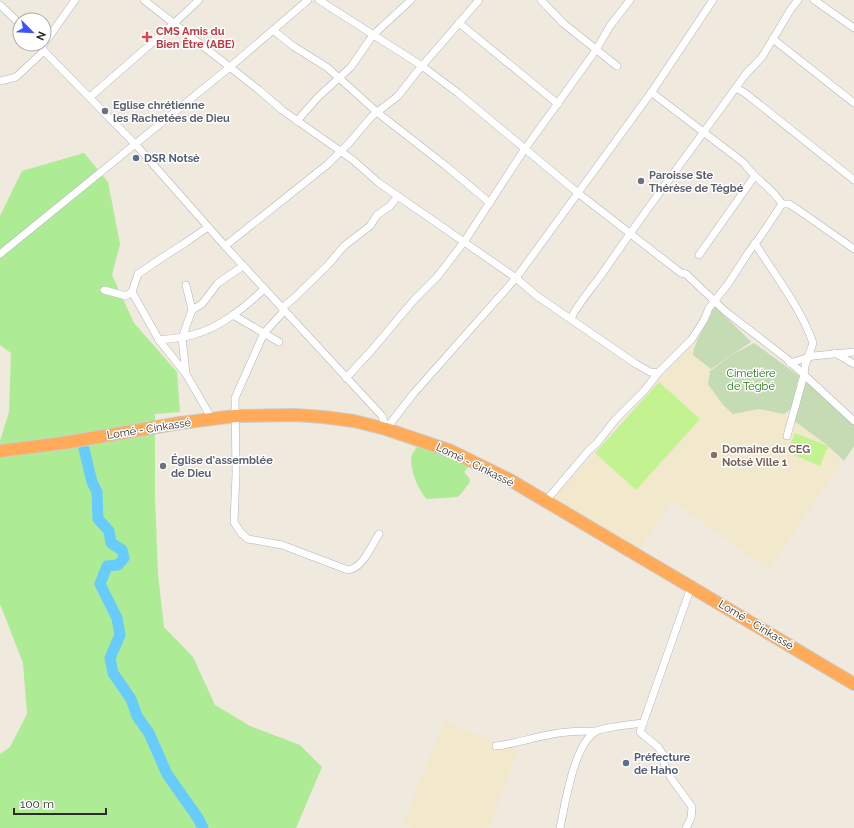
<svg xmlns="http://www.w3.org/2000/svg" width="854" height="828" font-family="Raleway,sans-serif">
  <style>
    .education { fill: #f2e8cc }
    .green { fill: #adeb95 }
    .cemetery { fill: #c4dbb3 }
    .pitch { fill: #c3f390 }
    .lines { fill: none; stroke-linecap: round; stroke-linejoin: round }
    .river { stroke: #67cbfb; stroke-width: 11 }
    .street-casing { stroke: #b2b3c1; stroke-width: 8 }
    .highway-casing { stroke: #ccc; stroke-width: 14 }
    .street { stroke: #fff; stroke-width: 7 }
    .highway { stroke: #ffab59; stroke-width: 12 }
    .health-dot { fill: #e0444e; stroke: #fff; stroke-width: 1.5 }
    .worship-dot { fill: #6b7280; stroke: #fff; stroke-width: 1.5 }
    .service-dot { fill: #5c6f8a; stroke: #fff; stroke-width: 1.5 }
    .education-dot { fill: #8d6e63; stroke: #fff; stroke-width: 1.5 }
    .labels { text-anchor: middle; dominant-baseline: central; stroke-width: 3; stroke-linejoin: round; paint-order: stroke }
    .health-label { font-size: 11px; font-weight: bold; fill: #be3a42; stroke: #fff; text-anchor: start }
    .worship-label { font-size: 11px; font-weight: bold; fill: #5b616d; stroke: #fff; text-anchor: start }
    .service-label { font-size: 11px; font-weight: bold; fill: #4e5e75; stroke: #fff; text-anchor: start }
    .park-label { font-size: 11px; fill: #217313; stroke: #fff }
    .street-label { font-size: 11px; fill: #2c2c2c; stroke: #fff }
    .education-label { font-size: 11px; font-weight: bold; fill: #785e54; stroke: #fff; text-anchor: start }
  </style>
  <rect width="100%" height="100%" fill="#efe9de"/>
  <g class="education">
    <path d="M 692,344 L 700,361 L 710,371 L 708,384 L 733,414 L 754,410 L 782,413 L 793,420 L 828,446 L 842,463 L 768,570 L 673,501 L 638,551 L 553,499 Z"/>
    <path d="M 444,721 L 518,751 L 488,828 L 414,828 L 403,824 Z"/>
  </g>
  <g class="green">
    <path d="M 84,153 L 108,182 L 120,244 L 112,275 L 134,323 L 177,372 L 180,412 L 155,414 L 155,498 L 158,574 L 164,627 L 193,657 L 215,705 L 250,726 L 300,745 L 322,767 L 296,828 L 0,828 L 0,754 L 10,747 L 27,714 L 23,663 L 0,604 L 0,441 L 9,412 L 11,353 L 0,345 L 0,216 L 22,171 Z"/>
    <path d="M 417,447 L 439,451 L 469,464 L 468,468 L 464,472 L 469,478 L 470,482 L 460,495 L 457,497 L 427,499 C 419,492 408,466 412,455 C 413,452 415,450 417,447 Z"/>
  </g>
  <g class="cemetery">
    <path d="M 714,305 L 751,342 L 711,369 L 693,355 C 695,337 710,323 714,305 Z"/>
    <path d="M 754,343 L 799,376 L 791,409 L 784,414 L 759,409 L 733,414 L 723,405 L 708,384 L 710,371 L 732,355 Z"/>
    <path d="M 806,381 L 854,425 L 854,446 L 844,461 L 827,445 L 793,420 Z"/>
  </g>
  <g class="pitch">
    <path d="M 659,382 L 700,419 L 636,490 L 595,453 Z"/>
    <path d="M 795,433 L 828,446 L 820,466 L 787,452 Z"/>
  </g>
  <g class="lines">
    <path class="river" d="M 84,449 L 92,482 L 97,492 L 98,519 L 109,531 L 111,543 L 122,550 L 124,558 L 118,565 L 107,566 L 100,584 L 117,618 L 120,635 L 110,658 L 113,673 L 131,699 L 137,716 L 149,733 L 167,774 L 198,818 L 203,828"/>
    <defs>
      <g id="street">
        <path d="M 144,0 L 259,90 L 282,110 L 353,160 L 379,183 L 516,278 L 537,296 L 636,364 L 650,372 L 658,373"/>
        <path d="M 319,0 L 422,66 L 458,93 L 578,193 L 681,273 L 686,274 L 725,311 L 787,359 L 854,421"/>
        <path d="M 541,0 L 563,23 L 617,66"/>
        <path d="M 814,0 L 854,28"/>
        <path d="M 0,5 L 20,24"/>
        <path d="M 459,23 L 558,104"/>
        <path d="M 273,30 L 293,46 L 328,68 L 378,113 L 446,166 L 490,203"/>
        <path d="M 773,39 L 854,103"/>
        <path d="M 40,44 L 44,51 L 136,145 L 225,246 L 382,416 L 386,427"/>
        <path d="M 44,44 L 75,0"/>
        <path d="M 0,81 L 16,77 L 44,51"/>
        <path d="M 736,88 L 745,93 L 854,180"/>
        <path d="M 651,92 L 744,163 C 754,179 772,187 782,204 L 789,204 L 797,209 L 854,249"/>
        <path d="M 90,97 L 169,28 L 199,0"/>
        <path d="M 297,121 L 318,97 L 351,67 L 373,35 L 411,0"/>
        <path d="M 755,243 C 775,276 800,306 813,343 L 805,366 L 804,375 L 787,436"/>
        <path d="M 225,246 L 328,164 L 349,143 L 372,116 L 398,96 L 416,73 L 479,0"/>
        <path d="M 0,254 L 230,67 L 308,0"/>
        <path d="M 699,255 L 754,177"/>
        <path d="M 104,290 L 126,296 L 132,292 L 138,274 L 163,257 L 185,243 L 208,227"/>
        <path d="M 132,292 L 159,340 L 186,374 L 212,419"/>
        <path d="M 282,308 L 294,298 L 328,265 L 344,246 L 370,226 L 377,215 L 390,206 L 398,196"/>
        <path d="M 192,310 L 202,304 L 218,283 L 243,266"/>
        <path d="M 284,311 L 264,333 L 235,398 L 236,474 L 234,522 L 241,533 L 248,539 L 282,545 L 348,570 C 363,568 371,546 379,534"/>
        <path d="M 233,315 L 279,342"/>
        <path d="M 571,318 C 580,301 593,287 604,271 C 649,205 698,141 745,75 L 762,57 L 791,9 L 798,0"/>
        <path d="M 159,340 C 170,339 181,338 192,335 C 220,328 244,308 264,289"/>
        <path d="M 835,353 L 854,364"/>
        <path d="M 790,363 L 813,356 L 854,352"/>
        <path d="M 186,374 L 182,338 L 192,310 L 186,285"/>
        <path d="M 346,378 L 371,351 L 414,300 L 437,277 L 464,242 L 522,153 L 596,50 L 610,26 L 630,0"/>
        <path d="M 386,429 L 414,393 L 516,278 L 653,90 L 713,0"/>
        <path d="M 545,502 L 589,450 L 597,443 L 615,420 L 644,391 L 658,373 L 692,339 L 704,320 L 709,308 L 728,284 L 748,253 L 760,237 L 782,204"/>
        <path d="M 496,746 C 514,744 531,738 548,735 C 564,731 580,731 596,731"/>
        <path d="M 560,828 C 565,804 574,745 595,732 C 600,728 634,724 643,723"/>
        <path d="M 686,828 L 691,818 L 692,807 L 671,778 L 664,764 L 664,756 L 658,747 L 640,732 L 691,587"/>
      </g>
      <path id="highway" d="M 0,451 L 63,443 L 180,423 L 235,416 L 295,415 L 323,417 L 354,421 L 386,429 L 451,451 L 510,480 L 691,587 L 854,684"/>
    </defs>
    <use href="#street" class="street-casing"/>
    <use href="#highway" class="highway-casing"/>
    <use href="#street" class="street"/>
    <use href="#highway" class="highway"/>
  </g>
  <path class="health-dot" d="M145 31h4v4h4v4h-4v4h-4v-4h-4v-4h4z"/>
  <g class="worship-dot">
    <circle cx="105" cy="111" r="4"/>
    <circle cx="641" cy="181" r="4"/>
    <circle cx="163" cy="466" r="4"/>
  </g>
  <g class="service-dot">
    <circle cx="136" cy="158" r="4"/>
    <circle cx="626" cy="763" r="4"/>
  </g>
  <circle class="education-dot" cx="714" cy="455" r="4"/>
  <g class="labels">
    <g class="health-label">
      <text x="156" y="31">CMS Amis du<tspan x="156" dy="13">Bien Être (ABE)</tspan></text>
    </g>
    <g class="worship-label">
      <text x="113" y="105">Eglise chrétienne<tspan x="113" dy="13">les Rachetées de Dieu</tspan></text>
      <text x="649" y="175">Paroisse Ste<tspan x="649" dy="13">Thérèse de Tégbé</tspan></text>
      <text x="171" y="460">Église d'assemblée<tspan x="171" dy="13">de Dieu</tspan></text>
    </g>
    <g class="service-label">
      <text x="144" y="158">DSR Notsè</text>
      <text x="634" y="757">Préfecture<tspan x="634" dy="13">de Haho</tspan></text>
    </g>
    <g class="park-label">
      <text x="751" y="373">Cimetière<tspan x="751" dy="13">de Tégbé</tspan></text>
    </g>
    <g class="street-label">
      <text transform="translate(149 429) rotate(-9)">Lomé - Cinkassé</text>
      <text transform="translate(475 465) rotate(26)">Lomé - Cinkassé</text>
      <text transform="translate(756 625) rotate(31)">Lomé - Cinkassé</text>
    </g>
    <g class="education-label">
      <text x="722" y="449">Domaine du CEG<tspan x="722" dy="13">Notsé Ville 1</tspan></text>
    </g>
  </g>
  <g transform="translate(32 32) rotate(114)"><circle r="19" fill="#ffffff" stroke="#ababab"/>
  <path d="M0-3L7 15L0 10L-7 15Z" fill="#3b54ff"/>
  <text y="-6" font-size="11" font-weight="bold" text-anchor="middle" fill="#2c2c2c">N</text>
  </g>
  <path d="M14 808v6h92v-6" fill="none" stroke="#2c2c2c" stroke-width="2"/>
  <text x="20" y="808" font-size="12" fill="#2c2c2c" stroke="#ffffff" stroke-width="3" paint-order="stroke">100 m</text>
</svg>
